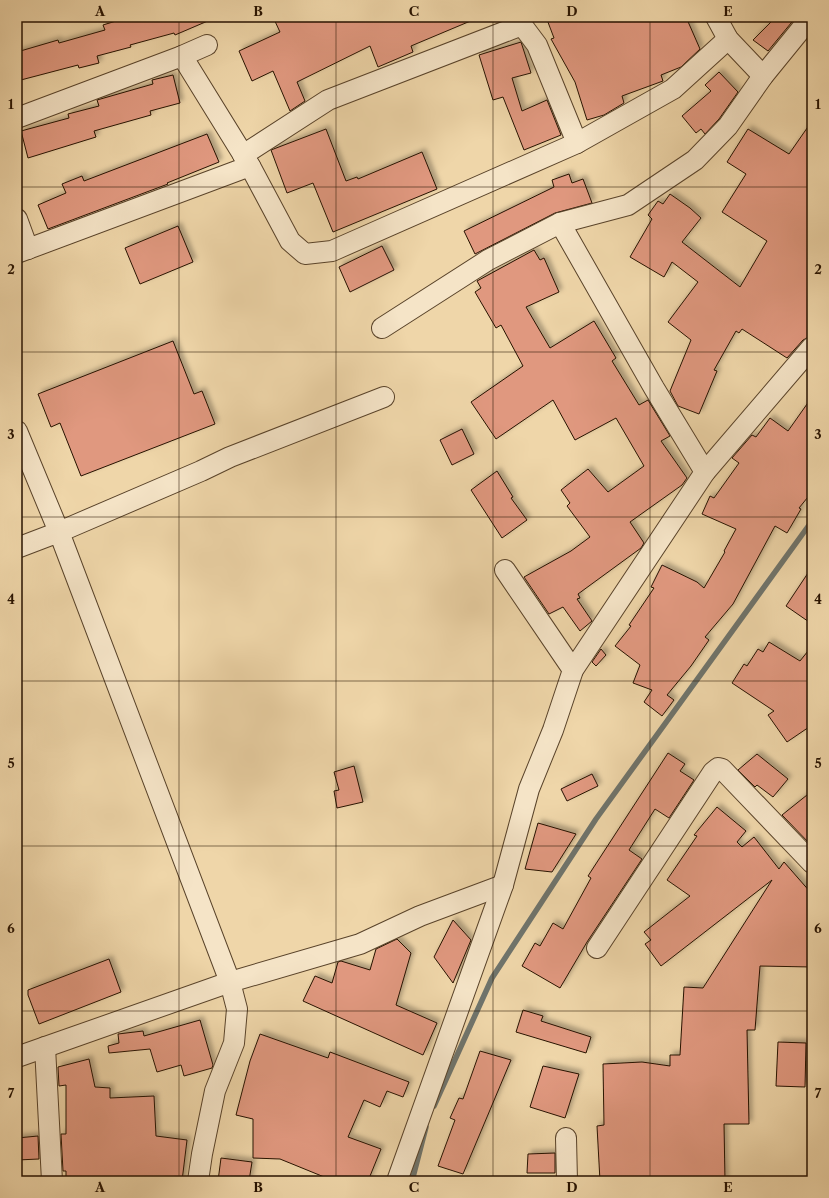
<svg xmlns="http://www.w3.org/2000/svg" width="829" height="1198" font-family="'Libre Caslon Text',serif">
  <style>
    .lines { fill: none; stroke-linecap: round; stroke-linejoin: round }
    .stream { stroke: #6f746c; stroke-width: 5.5 }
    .building { fill: #e0987f; stroke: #271200; filter: url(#shadow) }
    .minor-casing { stroke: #59432a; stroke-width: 22 }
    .minor { stroke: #f5e4c7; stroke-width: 20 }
    .grid { fill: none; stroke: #271200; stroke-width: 1; stroke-opacity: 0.55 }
    .neatline { fill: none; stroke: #271200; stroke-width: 1.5 }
    .grid-label { font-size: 13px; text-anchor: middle; font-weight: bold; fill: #271200 }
  </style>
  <defs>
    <filter id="shadow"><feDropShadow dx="3.5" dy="-3.5" stdDeviation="2" flood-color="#0004"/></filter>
  </defs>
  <rect width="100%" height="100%" fill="#efd6a9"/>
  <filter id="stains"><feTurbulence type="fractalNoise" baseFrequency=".005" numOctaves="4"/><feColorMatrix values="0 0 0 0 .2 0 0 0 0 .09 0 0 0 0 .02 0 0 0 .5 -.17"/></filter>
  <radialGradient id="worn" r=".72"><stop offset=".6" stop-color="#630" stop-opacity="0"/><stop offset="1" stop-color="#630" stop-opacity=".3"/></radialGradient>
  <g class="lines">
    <g class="stream">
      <path d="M 434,1106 L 492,978 L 596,819 L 812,521"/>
      <path d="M 412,1181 L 426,1127"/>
    </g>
  </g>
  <g class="building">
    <path d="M 129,17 L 217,17 L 175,35 L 174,33 L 130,45 L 131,47 L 97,56 L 99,63 L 79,68 L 78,65 L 17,81 L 17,52 L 58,40 L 59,43 L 105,30 L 103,25 Z"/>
    <path d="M 273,17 L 480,17 L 411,46 L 413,52 L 378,67 L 370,46 L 297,82 L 305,101 L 290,111 L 273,71 L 252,81 L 239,51 L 280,32 Z"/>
    <path d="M 546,17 L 686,17 L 700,49 L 681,67 L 661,75 L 663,81 L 622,96 L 624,103 L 604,115 L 587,120 L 575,82 L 551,39 L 554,38 Z"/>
    <path d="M 776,17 L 796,17 L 768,51 L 753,40 Z"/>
    <path d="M 521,42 L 531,73 L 512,78 L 522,111 L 547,100 L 561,135 L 524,150 L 503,97 L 493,100 L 479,55 Z"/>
    <path d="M 719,72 L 738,92 L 719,119 L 705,134 L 701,129 L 696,133 L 682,116 L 711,91 L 705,85 Z"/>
    <path d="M 173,75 L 180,103 L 150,111 L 151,115 L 94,131 L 96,137 L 28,158 L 21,131 L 69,118 L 68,114 L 99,106 L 97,100 L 153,84 L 152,80 Z"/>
    <path d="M 812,121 L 812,336 L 803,340 L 787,358 L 742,329 L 739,333 L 736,331 L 714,370 L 717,371 L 699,414 L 678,406 L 670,391 L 691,340 L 668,322 L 698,282 L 672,262 L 664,277 L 630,257 L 652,219 L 648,215 L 658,201 L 663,204 L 670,194 L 690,208 L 701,218 L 682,242 L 740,287 L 767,241 L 722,212 L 746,174 L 727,162 L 748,129 L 789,154 Z"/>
    <path d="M 326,129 L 346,181 L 357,177 L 358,179 L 422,152 L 437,189 L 333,232 L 313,183 L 287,193 L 271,150 Z"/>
    <path d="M 207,134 L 219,162 L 167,183 L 168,184 L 48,229 L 38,205 L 66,193 L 62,184 L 82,176 L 84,181 Z"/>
    <path d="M 569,174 L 572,183 L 583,179 L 592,203 L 555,213 L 475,254 L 464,231 L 554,187 L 552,180 Z"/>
    <path d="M 178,226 L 193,262 L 140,284 L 125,248 Z"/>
    <path d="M 382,246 L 394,270 L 350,292 L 339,267 Z"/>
    <path d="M 534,250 L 540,260 L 544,258 L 559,292 L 526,307 L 550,348 L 594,321 L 616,358 L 612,361 L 639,405 L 648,400 L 670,436 L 661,441 L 687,478 L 682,485 L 630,522 L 644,543 L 641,548 L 578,594 L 580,598 L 577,599 L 592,621 L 580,631 L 563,607 L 549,614 L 524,577 L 571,551 L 590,537 L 567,506 L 570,503 L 561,490 L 588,469 L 608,492 L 644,466 L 616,418 L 575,440 L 553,400 L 496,439 L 471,402 L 523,366 L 501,325 L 496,328 L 475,292 L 481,288 L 477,281 Z"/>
    <path d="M 173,341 L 194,394 L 202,391 L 215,424 L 81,476 L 60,423 L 51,427 L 38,394 Z"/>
    <path d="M 812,397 L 812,492 L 799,508 L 801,509 L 787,533 L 775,526 L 733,604 L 705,637 L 709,640 L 691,666 L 667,695 L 674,700 L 662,716 L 644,702 L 652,690 L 633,683 L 640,665 L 615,646 L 631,626 L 629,625 L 654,588 L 651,587 L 662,565 L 697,582 L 704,588 L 725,552 L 724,551 L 736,529 L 702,514 L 710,496 L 714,498 L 739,463 L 732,458 L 752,435 L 756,437 L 770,418 L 788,431 Z"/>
    <path d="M 462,429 L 474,454 L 452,465 L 440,440 Z"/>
    <path d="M 497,471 L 513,497 L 511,498 L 527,520 L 502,538 L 471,490 Z"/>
    <path d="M 812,567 L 812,624 L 786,606 Z"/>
    <path d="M 769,642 L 800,661 L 812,646 L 812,725 L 787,742 L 768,715 L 774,711 L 732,683 L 744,664 L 747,666 L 758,649 L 763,652 Z"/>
    <path d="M 601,649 L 606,655 L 596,666 L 592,662 Z"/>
    <path d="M 668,753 L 685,764 L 680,771 L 694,780 L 669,818 L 655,809 L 629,850 L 642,859 L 587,942 L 560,988 L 522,966 L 535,943 L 540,946 L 553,923 L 563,929 L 591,878 L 588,876 Z"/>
    <path d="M 757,754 L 788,779 L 773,797 L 757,785 L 755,787 L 738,770 Z"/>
    <path d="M 354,766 L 363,802 L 337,808 L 334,791 L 339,790 L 334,772 Z"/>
    <path d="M 592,774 L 598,786 L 567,801 L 561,789 Z"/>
    <path d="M 812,791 L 812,846 L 782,815 Z"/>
    <path d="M 717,807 L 746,831 L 737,842 L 742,847 L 754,837 L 779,869 L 784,862 L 812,894 L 812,967 L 760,966 L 755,1030 L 747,1030 L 749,1124 L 724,1124 L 725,1181 L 700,1181 L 700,1177 L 678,1181 L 600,1181 L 597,1126 L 604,1125 L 603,1064 L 642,1062 L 670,1066 L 670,1055 L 680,1055 L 684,987 L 703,988 L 772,880 L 661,966 L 645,944 L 651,940 L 644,932 L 690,896 L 667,880 L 697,836 L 694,835 Z"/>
    <path d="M 538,823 L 576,834 L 552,872 L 525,869 Z"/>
    <path d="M 453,920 L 471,940 L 453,983 L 434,957 Z"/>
    <path d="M 397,939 L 411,953 L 396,1005 L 437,1023 L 423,1055 L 303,1001 L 315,976 L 332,983 L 338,962 L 341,961 L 370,970 L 376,949 Z"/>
    <path d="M 109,959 L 121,992 L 39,1024 L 28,995 L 28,990 Z"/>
    <path d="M 523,1010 L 543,1016 L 541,1021 L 591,1037 L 586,1053 L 516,1032 Z"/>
    <path d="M 200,1020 L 213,1065 L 212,1068 L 184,1076 L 181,1065 L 157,1072 L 150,1049 L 109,1053 L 108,1046 L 119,1043 L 118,1034 L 143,1031 L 144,1036 Z"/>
    <path d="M 260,1034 L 328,1058 L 330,1052 L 409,1082 L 403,1097 L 387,1091 L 380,1107 L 364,1100 L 348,1137 L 381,1149 L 368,1181 L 334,1181 L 280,1159 L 253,1158 L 253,1119 L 236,1115 L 250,1061 Z"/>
    <path d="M 778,1042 L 806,1043 L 805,1087 L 776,1086 Z"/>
    <path d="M 480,1051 L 511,1060 L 463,1174 L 438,1166 L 455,1120 L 450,1118 L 459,1098 L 463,1099 Z"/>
    <path d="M 89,1059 L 95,1087 L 110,1088 L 110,1098 L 154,1096 L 156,1136 L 187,1140 L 182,1181 L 66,1181 L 66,1171 L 63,1171 L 61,1134 L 66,1134 L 66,1085 L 59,1086 L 58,1067 Z"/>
    <path d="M 543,1066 L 579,1074 L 565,1118 L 530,1107 Z"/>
    <path d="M 38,1136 L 39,1159 L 17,1160 L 17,1138 Z"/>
    <path d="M 555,1153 L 555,1173 L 527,1173 L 528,1154 Z"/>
    <path d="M 221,1158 L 252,1162 L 249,1181 L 218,1181 Z"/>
  </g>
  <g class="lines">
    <defs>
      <g id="minor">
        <path d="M 716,17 L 728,39 L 763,76"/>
        <path d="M 182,56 L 250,166 L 290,241 L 305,254 L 332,251 L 577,143 L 673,89 L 728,39"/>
        <path d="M 17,118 L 182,56 L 207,45"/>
        <path d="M 243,155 L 328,100 L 522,25 L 537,45 L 577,143"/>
        <path d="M 17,219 L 28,249"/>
        <path d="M 560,223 L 654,388 L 705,472"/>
        <path d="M 17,253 L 250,166"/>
        <path d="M 382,328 L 488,260 L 560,223 L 628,205 L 695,160 L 728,126 L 763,76 L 811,17"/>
        <path d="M 17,431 L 59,532 L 201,471 L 230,457 L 384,397"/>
        <path d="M 17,548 L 59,532 L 230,982 L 237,1009 L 234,1043 L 215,1091 L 202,1154 L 198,1181"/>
        <path d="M 505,570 L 573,670"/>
        <path d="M 597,948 L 713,772 L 718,768 L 722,769 L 812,863"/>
        <path d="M 45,1047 L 52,1181"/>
        <path d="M 17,1057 L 230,982 L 360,944 L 420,916 L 503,885"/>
        <path d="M 566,1138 L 567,1181"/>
        <path d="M 397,1181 L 503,885 L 529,789 L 553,730 L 573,670 L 705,472 L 812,347"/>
      </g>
    </defs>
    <use href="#minor" class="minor-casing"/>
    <use href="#minor" class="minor"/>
  </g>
  <path class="grid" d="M 179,17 L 179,1181M 336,17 L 336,1181M 493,17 L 493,1181M 650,17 L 650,1181M 17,187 L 812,187M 17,352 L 812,352M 17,517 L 812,517M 17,681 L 812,681M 17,846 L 812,846M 17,1011 L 812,1011"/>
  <rect width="829" height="1198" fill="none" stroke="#efd6a9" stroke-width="44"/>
  <rect x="22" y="22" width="785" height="1154" class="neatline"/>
  <g class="grid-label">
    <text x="100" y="16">A</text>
    <text x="258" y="16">B</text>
    <text x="414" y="16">C</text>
    <text x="572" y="16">D</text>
    <text x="728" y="16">E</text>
    <text x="11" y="109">1</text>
    <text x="818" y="109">1</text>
    <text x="11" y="274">2</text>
    <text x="818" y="274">2</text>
    <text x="11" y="439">3</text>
    <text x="818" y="439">3</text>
    <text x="11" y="604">4</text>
    <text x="818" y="604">4</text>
    <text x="11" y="768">5</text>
    <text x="818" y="768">5</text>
    <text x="11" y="933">6</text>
    <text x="818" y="933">6</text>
    <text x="11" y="1098">7</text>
    <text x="818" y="1098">7</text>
    <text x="100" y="1192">A</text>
    <text x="258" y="1192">B</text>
    <text x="414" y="1192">C</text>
    <text x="572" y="1192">D</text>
    <text x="728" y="1192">E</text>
  </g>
  <rect width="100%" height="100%" filter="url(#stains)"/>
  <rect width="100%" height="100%" fill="url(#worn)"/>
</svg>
